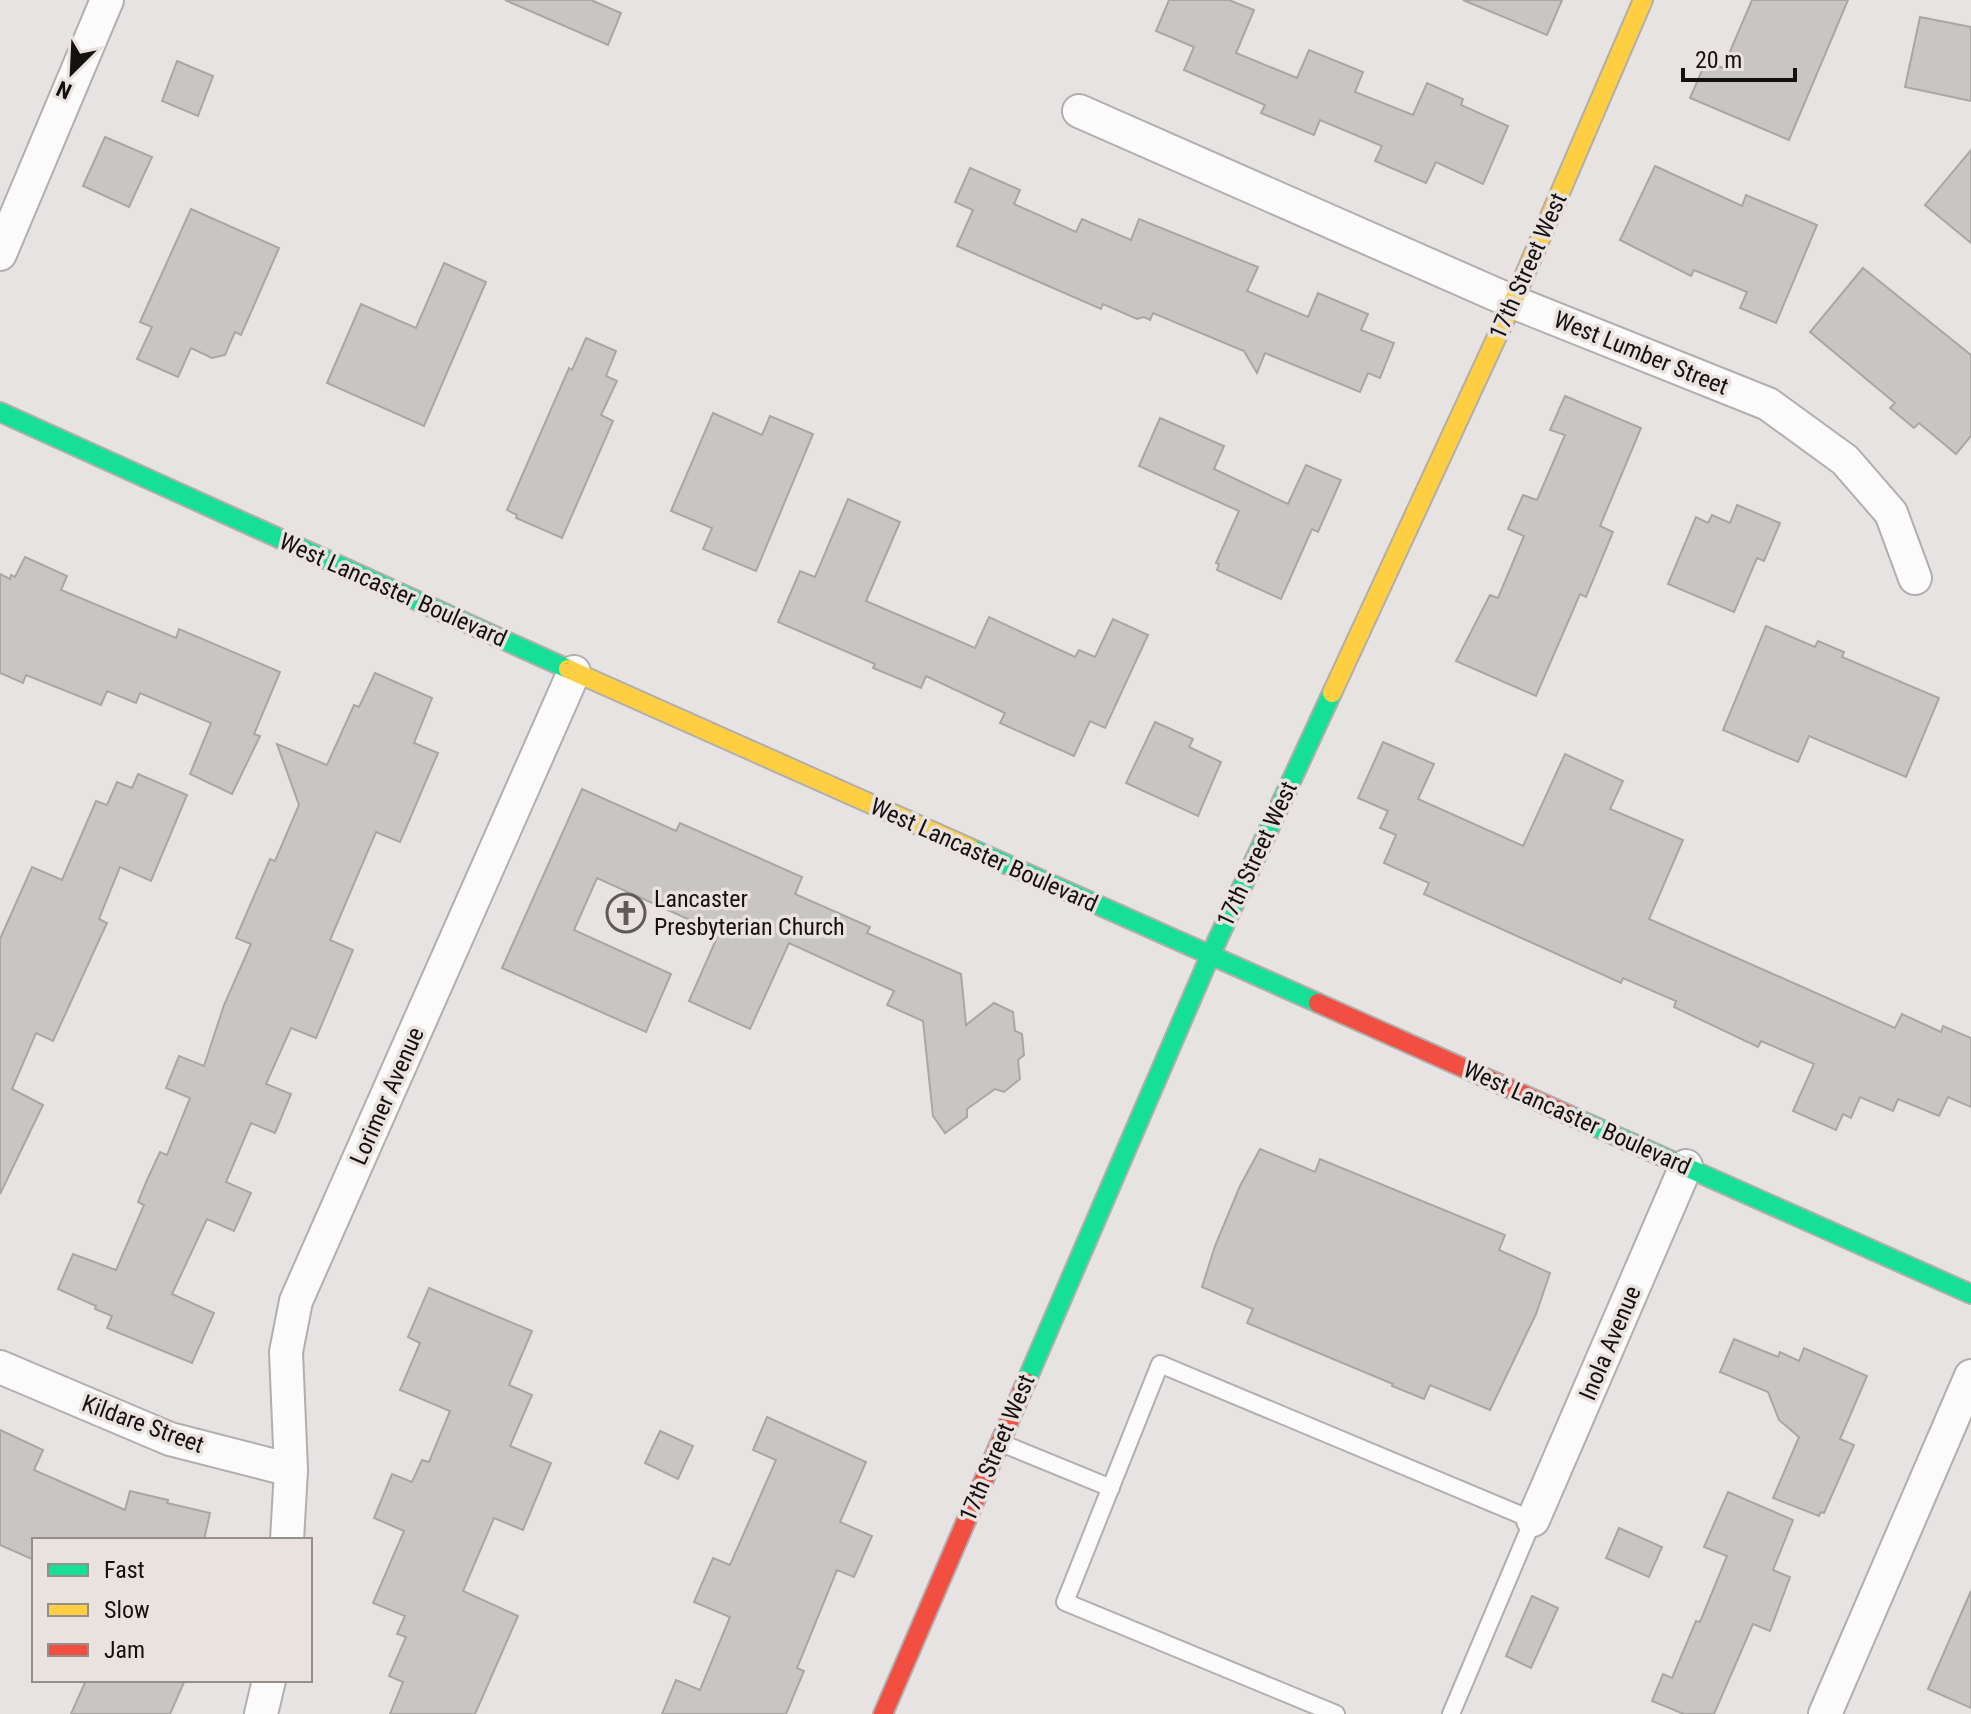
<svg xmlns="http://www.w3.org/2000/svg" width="1971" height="1714" font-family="'Roboto Condensed',sans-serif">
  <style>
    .building { fill: #c8c5c3; stroke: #a9a7a6; stroke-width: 2 }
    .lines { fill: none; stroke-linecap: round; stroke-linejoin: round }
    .lane-casing { stroke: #b2aead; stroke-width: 20 }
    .street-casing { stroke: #b2aead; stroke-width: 36 }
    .fast-casing { stroke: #b2aead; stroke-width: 22 }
    .slow-casing { stroke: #b2aead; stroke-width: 22 }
    .jam-casing { stroke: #b2aead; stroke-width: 22 }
    .lane { stroke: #fbfbfb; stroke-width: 16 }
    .street { stroke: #fbfbfb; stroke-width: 32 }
    .fast { stroke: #16e098; stroke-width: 18 }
    .slow { stroke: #ffcf43; stroke-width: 18 }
    .jam { stroke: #f24e42; stroke-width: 18 }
    .labels { text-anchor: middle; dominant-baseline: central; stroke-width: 7; stroke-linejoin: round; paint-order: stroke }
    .street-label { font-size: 24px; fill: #141110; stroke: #eae2df }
    .poi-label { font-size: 24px; fill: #141110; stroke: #eae2df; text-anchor: start }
  </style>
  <rect width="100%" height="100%" fill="#e7e3e2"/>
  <g class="building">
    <path d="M 505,0 L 591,0 L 621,13 L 608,45 Z"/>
    <path d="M 1169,0 L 1229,0 L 1254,10 L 1236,53 L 1297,78 L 1309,50 L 1363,72 L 1355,92 L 1413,115 L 1427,83 L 1463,99 L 1461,105 L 1508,126 L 1483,184 L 1436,162 L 1426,183 L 1375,161 L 1382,146 L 1320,120 L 1314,135 L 1261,113 L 1265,105 L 1184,70 L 1194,47 L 1156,31 Z"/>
    <path d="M 1463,0 L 1562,0 L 1547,35 Z"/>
    <path d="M 1752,0 L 1848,0 L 1789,140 L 1690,98 L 1706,61 L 1723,68 Z"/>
    <path d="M 1920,17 L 1971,27 L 1971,101 L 1905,87 Z"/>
    <path d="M 177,61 L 213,76 L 198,116 L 162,101 Z"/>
    <path d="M 105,137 L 152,157 L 129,207 L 83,186 Z"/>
    <path d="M 1971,150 L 1971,243 L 1925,205 Z"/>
    <path d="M 1655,166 L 1742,206 L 1746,195 L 1817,225 L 1776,323 L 1740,308 L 1747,292 L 1694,270 L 1691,276 L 1620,240 Z"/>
    <path d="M 970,168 L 1020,190 L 1014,204 L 1076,232 L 1082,219 L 1131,240 L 1139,219 L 1258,267 L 1247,291 L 1308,317 L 1318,293 L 1368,314 L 1361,330 L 1394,343 L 1380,378 L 1368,373 L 1360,392 L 1265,353 L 1257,373 L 1244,351 L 1153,313 L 1150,320 L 1144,317 L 1137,319 L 1103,304 L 1101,309 L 957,246 L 973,210 L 955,202 Z"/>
    <path d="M 191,209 L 279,248 L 241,335 L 235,332 L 225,355 L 212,358 L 191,348 L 178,377 L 137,359 L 152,327 L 140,322 Z"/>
    <path d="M 444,263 L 486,282 L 424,426 L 327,383 L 361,304 L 416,328 Z"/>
    <path d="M 1863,268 L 1971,355 L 1971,436 L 1956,454 L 1919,423 L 1914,428 L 1890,408 L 1895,403 L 1810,332 Z"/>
    <path d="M 586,338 L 616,351 L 606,376 L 617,381 L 601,415 L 613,421 L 562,538 L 516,518 L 517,515 L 507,510 L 569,368 L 572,370 Z"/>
    <path d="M 1565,396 L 1641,428 L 1600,526 L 1613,532 L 1586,597 L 1580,594 L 1536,696 L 1456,661 L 1490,595 L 1498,598 L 1524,536 L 1508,529 L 1523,495 L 1537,500 L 1565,435 L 1550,430 Z"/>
    <path d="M 713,413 L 762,435 L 770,416 L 813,434 L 756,571 L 703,549 L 712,528 L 671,511 Z"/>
    <path d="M 1160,418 L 1224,446 L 1214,469 L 1288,504 L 1306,465 L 1341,480 L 1318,532 L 1312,529 L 1281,599 L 1217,570 L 1219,564 L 1216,563 L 1239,511 L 1139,466 Z"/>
    <path d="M 848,499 L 900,522 L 866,601 L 975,648 L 989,617 L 1075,657 L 1079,650 L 1095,657 L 1113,619 L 1148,635 L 1105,728 L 1090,721 L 1074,756 L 1000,723 L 1005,713 L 926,676 L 921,688 L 873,668 L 875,664 L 778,622 L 800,571 L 815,577 Z"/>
    <path d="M 1737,505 L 1780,523 L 1764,561 L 1757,558 L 1734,612 L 1668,584 L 1696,517 L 1708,523 L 1712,515 L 1730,523 Z"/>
    <path d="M 25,557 L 67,576 L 61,590 L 176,638 L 179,629 L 280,672 L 254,734 L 260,736 L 232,794 L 190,774 L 211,723 L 140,693 L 136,703 L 107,691 L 101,705 L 26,675 L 23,683 L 0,673 L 0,574 L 10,579 L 11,575 L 15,577 Z"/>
    <path d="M 1766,626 L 1815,647 L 1818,641 L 1844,652 L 1842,657 L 1939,698 L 1906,777 L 1809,736 L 1798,762 L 1723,730 Z"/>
    <path d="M 375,673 L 432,698 L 414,743 L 438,753 L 400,842 L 376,832 L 330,940 L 353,950 L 316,1038 L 291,1028 L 266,1084 L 291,1094 L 275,1133 L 251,1123 L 226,1182 L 251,1193 L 234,1231 L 207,1219 L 172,1294 L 214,1313 L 192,1363 L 107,1328 L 112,1316 L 95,1309 L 96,1306 L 58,1289 L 73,1254 L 116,1270 L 144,1205 L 138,1202 L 147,1180 L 160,1152 L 167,1155 L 190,1098 L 166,1088 L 179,1056 L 204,1066 L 224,1005 L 251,944 L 236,938 L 270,859 L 275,861 L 299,805 L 277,744 L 327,765 L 354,705 L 359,707 Z"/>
    <path d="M 1155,722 L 1193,739 L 1189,747 L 1221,762 L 1198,816 L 1126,783 Z"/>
    <path d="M 1383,742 L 1434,764 L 1418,799 L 1523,846 L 1565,754 L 1623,781 L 1610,809 L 1683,840 L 1649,919 L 1895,1028 L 1902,1014 L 1941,1032 L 1943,1026 L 1971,1038 L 1971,1107 L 1948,1097 L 1939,1116 L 1898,1099 L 1893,1111 L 1860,1097 L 1851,1118 L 1843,1114 L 1836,1130 L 1793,1111 L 1814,1064 L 1761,1041 L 1758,1047 L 1674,1007 L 1676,1001 L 1623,978 L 1621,983 L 1424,894 L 1429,883 L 1384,863 L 1396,835 L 1380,828 L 1388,811 L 1358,798 Z"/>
    <path d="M 138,774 L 187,795 L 151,881 L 120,867 L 99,919 L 107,923 L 53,1041 L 36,1033 L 12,1089 L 43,1105 L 0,1194 L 0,939 L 32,867 L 62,880 L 96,801 L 107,805 L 117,782 L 132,788 Z"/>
    <path d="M 582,789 L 676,831 L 680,823 L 802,877 L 795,894 L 870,927 L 867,933 L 961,974 L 966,1025 L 994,1003 L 1013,1012 L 1015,1031 L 1022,1034 L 1024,1055 L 1018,1060 L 1020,1079 L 1004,1092 L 995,1089 L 967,1109 L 967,1117 L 945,1133 L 933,1116 L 923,1021 L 887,1005 L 894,991 L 789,943 L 750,1029 L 689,1001 L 719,933 L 597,878 L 574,930 L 671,974 L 646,1032 L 502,968 Z"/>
    <path d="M 1260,1149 L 1315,1172 L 1320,1159 L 1505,1235 L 1499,1250 L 1550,1273 L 1536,1314 L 1490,1410 L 1430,1385 L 1424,1399 L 1392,1386 L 1393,1384 L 1247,1323 L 1253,1309 L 1202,1287 L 1215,1246 L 1240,1186 Z"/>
    <path d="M 429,1288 L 532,1331 L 509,1385 L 532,1395 L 510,1446 L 551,1463 L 523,1530 L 494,1518 L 463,1591 L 518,1616 L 475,1714 L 390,1714 L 403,1682 L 389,1676 L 406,1637 L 397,1634 L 405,1616 L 373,1603 L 404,1531 L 374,1518 L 392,1474 L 412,1482 L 422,1460 L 429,1462 L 450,1411 L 400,1390 L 420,1343 L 408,1337 Z"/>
    <path d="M 1734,1339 L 1778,1357 L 1780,1352 L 1799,1361 L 1804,1348 L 1867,1376 L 1840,1439 L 1854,1445 L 1824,1513 L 1821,1512 L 1819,1516 L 1773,1498 L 1799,1437 L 1779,1420 L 1768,1392 L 1720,1372 Z"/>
    <path d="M 767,1417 L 866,1462 L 840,1522 L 872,1536 L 854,1577 L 837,1570 L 797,1668 L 804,1671 L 786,1714 L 662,1714 L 676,1680 L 700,1690 L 730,1617 L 694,1602 L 713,1558 L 730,1565 L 776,1460 L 753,1450 Z"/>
    <path d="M 0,1430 L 43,1450 L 34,1470 L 125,1510 L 130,1491 L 168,1500 L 167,1503 L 210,1513 L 204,1540 L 34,1540 L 34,1560 L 0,1545 Z"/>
    <path d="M 660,1431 L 693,1446 L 678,1479 L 645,1463 Z"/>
    <path d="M 1728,1492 L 1793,1520 L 1773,1570 L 1790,1577 L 1770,1631 L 1753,1624 L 1714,1714 L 1684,1714 L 1652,1701 L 1663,1674 L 1672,1678 L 1696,1621 L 1700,1622 L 1727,1556 L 1704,1547 Z"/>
    <path d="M 1619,1528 L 1662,1547 L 1649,1577 L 1606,1558 Z"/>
    <path d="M 1971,1591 L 1971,1708 L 1928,1689 Z"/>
    <path d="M 1532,1596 L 1558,1608 L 1531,1668 L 1506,1656 Z"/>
    <path d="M 86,1680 L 185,1680 L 170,1714 L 71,1714 Z"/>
  </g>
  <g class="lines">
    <defs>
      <g id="lane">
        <path d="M 1001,1443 L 1111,1488"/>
        <path d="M 1336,1714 L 1065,1602 L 1160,1364 L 1533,1520 L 1451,1714"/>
      </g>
      <g id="street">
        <path d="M 1079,111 L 1513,302 L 1768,404 L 1845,460 L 1891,513 L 1915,578"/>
        <path d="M 0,254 L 107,0"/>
        <path d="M 0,1367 L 170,1439 L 291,1470"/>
        <path d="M 1533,1520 L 1686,1166"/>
        <path d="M 287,1540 L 291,1470 L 286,1352 L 296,1301 L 574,672"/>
        <path d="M 261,1714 L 269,1680"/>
        <path d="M 1825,1714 L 1971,1376"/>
      </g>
      <g id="fast">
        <path d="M 0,412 L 568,669"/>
        <path d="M 970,848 L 1318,1003"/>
        <path d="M 1569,1115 L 1971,1294"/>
        <path d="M 1026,1382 L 1210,956 L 1332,693"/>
      </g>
      <g id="slow">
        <path d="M 568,669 L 970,848"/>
        <path d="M 1332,693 L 1513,302 L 1643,0"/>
      </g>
      <g id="jam">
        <path d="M 1318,1003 L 1569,1115"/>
        <path d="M 883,1714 L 1026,1382"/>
      </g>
    </defs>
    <use href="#lane" class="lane-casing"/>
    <use href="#street" class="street-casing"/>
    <use href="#fast" class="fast-casing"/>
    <use href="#slow" class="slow-casing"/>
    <use href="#jam" class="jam-casing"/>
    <use href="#lane" class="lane"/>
    <use href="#street" class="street"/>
    <use href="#fast" class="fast"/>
    <use href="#slow" class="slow"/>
    <use href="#jam" class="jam"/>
  </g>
  <defs>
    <symbol id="church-ring" viewBox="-11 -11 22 22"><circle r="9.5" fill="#eae2df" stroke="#5e5a5a" stroke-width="1.5"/><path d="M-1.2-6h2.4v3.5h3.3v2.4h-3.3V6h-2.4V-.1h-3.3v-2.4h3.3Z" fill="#5e5a5a"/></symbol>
  </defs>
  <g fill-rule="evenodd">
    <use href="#church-ring" x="604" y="891" width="44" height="44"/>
  </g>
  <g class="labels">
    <g class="street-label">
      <text transform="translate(1528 266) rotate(-66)">17th Street West</text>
      <text transform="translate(1641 353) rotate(22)">West Lumber Street</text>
      <text transform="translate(393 590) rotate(24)">West Lancaster Boulevard</text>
      <text transform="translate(1257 854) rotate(-65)">17th Street West</text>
      <text transform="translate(984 855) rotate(24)">West Lancaster Boulevard</text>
      <text transform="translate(387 1096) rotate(-66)">Lorimer Avenue</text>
      <text transform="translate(1577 1118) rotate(24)">West Lancaster Boulevard</text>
      <text transform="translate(1610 1343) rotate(-67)">Inola Avenue</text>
      <text transform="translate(143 1424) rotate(20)">Kildare Street</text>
      <text transform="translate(997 1448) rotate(-67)">17th Street West</text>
    </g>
    <g class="poi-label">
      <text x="654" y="899">Lancaster<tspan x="654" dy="28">Presbyterian Church</tspan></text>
    </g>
  </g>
  <rect x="32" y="1538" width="280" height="144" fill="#eae2df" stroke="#948e8c" stroke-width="2"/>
  <rect x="48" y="1564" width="40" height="12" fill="#16e098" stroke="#948e8c" stroke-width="2"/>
  <text x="104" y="1578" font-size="24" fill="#141110">Fast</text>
  <rect x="48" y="1604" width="40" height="12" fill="#ffcf43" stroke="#948e8c" stroke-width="2"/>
  <text x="104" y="1618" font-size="24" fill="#141110">Slow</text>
  <rect x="48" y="1644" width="40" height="12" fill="#f24e42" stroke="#948e8c" stroke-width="2"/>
  <text x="104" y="1658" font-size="24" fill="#141110">Jam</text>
  <g transform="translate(72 72) rotate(204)" stroke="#eae2df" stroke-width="6" paint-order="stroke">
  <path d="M0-6L14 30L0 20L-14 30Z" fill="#141110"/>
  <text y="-12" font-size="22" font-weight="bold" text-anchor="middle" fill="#141110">N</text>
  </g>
  <path d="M1683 68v12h112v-12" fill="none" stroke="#141110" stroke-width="4"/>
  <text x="1695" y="68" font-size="24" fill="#141110" stroke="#eae2df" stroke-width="6" paint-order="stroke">20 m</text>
</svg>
